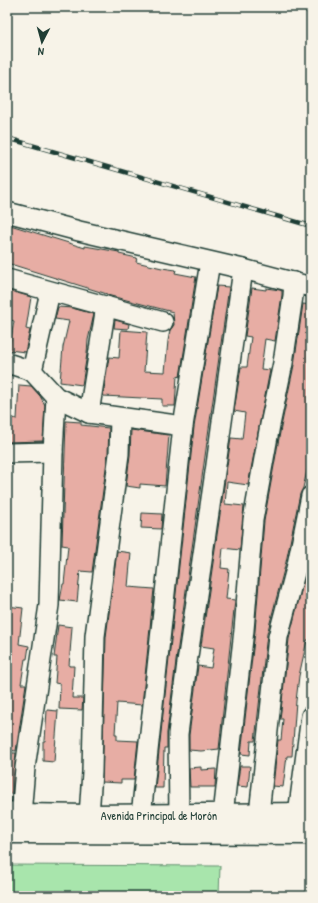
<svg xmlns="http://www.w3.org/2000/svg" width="318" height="903" font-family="'Patrick Hand',sans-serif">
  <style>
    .park { fill: #a8e5ac; stroke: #649170 }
    .building { fill: #e7ada4; stroke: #1f3d34 }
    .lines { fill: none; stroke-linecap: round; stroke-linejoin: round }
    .minor-casing { stroke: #1f3d34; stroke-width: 22 }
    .major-casing { stroke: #1f3d34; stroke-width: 25 }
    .minor { stroke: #f7f3e8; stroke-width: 19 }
    .major { stroke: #f7f3e8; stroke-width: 22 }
    .rail-casing { stroke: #1f3d34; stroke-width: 4.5 }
    .rail { stroke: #f7f3e8; stroke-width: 3; stroke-dasharray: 9; stroke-linecap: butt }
    .labels { text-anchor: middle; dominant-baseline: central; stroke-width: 3; stroke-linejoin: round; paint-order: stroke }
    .street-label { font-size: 12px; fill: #1f3d34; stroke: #f7f3e8 }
  </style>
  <rect width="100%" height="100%" fill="#f7f3e8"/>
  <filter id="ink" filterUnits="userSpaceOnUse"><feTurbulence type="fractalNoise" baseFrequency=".025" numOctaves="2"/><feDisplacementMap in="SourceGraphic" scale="8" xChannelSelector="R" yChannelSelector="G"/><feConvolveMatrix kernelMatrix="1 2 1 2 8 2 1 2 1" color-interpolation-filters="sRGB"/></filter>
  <g filter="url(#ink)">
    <path class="park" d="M 7,865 L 220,866 L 219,896 L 7,896 Z"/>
    <g class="building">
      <path d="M 7,224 L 85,248 L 85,246 L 119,252 L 119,254 L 137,258 L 136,262 L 162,268 L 176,270 L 175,273 L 196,277 L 180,377 L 177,376 L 175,406 L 162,406 L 162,399 L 103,396 L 109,357 L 119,358 L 121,330 L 147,332 L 144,371 L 165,372 L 168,341 L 170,330 L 174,325 L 173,312 L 107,295 L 107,294 L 7,263 L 7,254 L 11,240 L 7,239 Z"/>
      <path d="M 217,286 L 229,287 L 176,661 L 167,733 L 167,748 L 164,748 L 163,788 L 155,788 L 194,427 Z"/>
      <path d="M 252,288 L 266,290 L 266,288 L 280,290 L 282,291 L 282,295 L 275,341 L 265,339 L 261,369 L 270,370 L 248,485 L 227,482 L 225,504 L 244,506 L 240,550 L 223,548 L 221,568 L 229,569 L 226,599 L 235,600 L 219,749 L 201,751 L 189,750 L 189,735 L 198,666 L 211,668 L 214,648 L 201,646 L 231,438 L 242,439 L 245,413 L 234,411 L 241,367 L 247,367 L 251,337 L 245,336 Z"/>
      <path d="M 7,290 L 31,297 L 26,329 L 30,330 L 25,352 L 9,350 L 14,321 L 8,319 L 11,305 L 7,304 Z"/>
      <path d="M 303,304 L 311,305 L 311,454 L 303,488 L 300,494 L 286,562 L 267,634 L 255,741 L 251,741 L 250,755 L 241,754 L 255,631 L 264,521 L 281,427 L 294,365 Z"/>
      <path d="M 58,307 L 72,308 L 94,314 L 88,340 L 87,354 L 82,385 L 60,382 L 63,347 L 69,321 L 55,319 Z"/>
      <path d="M 115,320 L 129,324 L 128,329 L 114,328 Z"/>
      <path d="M 19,385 L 31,386 L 40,396 L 45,405 L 43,441 L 7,442 L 7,417 L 17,419 Z"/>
      <path d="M 66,421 L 81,422 L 81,425 L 109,428 L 108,453 L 92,572 L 80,571 L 77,602 L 60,600 L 63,584 L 64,584 L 68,546 L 62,545 Z"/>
      <path d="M 131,430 L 169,435 L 165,486 L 140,484 L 140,488 L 126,486 L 130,455 Z"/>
      <path d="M 142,513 L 162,514 L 161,529 L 141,528 Z"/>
      <path d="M 117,551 L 131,553 L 128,587 L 154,589 L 142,705 L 117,703 L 115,734 L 117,734 L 117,740 L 138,741 L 134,780 L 121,780 L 121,783 L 102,782 L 106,637 Z"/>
      <path d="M 311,551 L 311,640 L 307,640 L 299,676 L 296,701 L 292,756 L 287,756 L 283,787 L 273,786 L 278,740 L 281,740 L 283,719 L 280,719 L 289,639 Z"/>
      <path d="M 7,606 L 23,608 L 19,644 L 29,646 L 27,659 L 25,659 L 21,684 L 26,684 L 16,751 L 7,750 L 9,724 L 7,724 L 7,646 L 10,631 L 7,631 Z"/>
      <path d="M 58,625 L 72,627 L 69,666 L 74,666 L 72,698 L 83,698 L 82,710 L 59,709 L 60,684 L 55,683 L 57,657 L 54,657 Z"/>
      <path d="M 47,710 L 58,711 L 54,762 L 43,761 L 43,741 L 45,741 Z"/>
      <path d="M 10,753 L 16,753 L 12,794 L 7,793 L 7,774 Z"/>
      <path d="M 240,766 L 250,766 L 248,787 L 237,786 Z"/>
      <path d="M 201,767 L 201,770 L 216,769 L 215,787 L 190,787 L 189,768 Z"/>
    </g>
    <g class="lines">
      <defs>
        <g id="minor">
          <path d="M 7,212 L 79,231 L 243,269 L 311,287"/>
          <path d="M 7,279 L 163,322"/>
          <path d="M 7,363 L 32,371 L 56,397 L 89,413 L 183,426"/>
          <path d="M 32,371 L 50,292"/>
          <path d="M 89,413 L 106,306"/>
          <path d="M 7,453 L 53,452"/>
          <path d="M 259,814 L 278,637 L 297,565 L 311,496"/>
          <path d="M 298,814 L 311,716"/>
          <path d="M 21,815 L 25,768 L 49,605 L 53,452 L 56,397"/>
          <path d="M 179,815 L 178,734 L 187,663 L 216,465 L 243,269"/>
          <path d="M 223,815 L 244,630 L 253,520 L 270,425 L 283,363 L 293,296 L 294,282"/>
          <path d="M 89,816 L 92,772 L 95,636 L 119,454 L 120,418"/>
          <path d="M 141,816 L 183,426 L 210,262"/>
        </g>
        <g id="major">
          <path d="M 7,813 L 21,815 L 89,816 L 311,814"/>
          <path d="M 7,832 L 311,833"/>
        </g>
      </defs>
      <use href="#minor" class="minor-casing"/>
      <use href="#major" class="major-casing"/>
      <use href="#minor" class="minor"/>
      <use href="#major" class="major"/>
      <defs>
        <path id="rail" d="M 7,138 L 311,226"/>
      </defs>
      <use href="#rail" class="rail-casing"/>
      <use href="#rail" class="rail"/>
    </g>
  </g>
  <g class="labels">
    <g class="street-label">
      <text x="159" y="815">Avenida Principal de Morón</text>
    </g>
  </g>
  <rect width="318" height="903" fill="none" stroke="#f7f3e8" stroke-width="24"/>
  <rect x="12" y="12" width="294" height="879" fill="none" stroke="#1f3d34" stroke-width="1.5" filter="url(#ink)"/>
  <g transform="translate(42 42) rotate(186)" stroke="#f7f3e8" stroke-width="3" paint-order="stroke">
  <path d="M0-3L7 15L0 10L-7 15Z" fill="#1f3d34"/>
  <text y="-6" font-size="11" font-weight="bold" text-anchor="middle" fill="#1f3d34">N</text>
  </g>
</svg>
